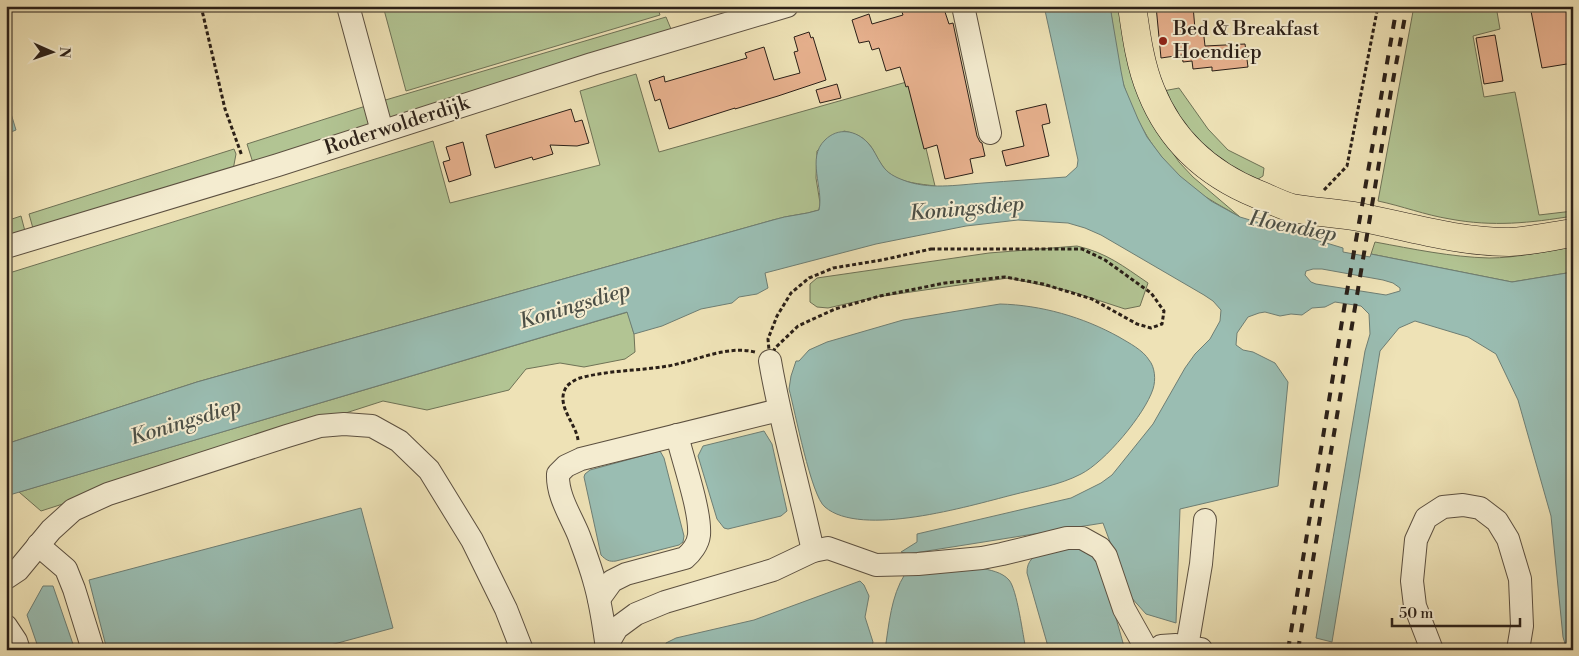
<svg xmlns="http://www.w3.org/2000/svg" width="1579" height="656" font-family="'Libre Bodoni',serif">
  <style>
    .green { fill: #b2c493; stroke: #6e7256 }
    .water { fill: #9abdb2; stroke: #6e7e74; fill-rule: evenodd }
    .building { fill: #e7b18e; stroke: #2b2018 }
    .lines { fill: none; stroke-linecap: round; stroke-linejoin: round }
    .minor-casing { stroke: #5c5040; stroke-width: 24 }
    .major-casing { stroke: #2b2018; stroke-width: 29 }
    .path { stroke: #2b2018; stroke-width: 3; stroke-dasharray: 4 2.5; stroke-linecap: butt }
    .minor { stroke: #f4ecd0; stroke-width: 22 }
    .major { stroke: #eee2b6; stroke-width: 28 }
    .rail { stroke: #2b2018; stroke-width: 4; stroke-dasharray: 9 9; stroke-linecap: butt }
    .poi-dot { fill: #8f2418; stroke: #f4ecd0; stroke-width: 2 }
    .labels { text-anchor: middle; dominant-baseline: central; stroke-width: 4; stroke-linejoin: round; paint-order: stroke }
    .poi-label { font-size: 20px; fill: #2b2018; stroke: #f4ecd0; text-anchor: start }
    .street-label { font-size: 20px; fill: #2b2018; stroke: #f4ecd0 }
    .water-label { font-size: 21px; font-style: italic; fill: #4c4f46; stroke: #f4ecd0 }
  </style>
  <rect width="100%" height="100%" fill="#eee2b6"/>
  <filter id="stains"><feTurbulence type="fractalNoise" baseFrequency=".004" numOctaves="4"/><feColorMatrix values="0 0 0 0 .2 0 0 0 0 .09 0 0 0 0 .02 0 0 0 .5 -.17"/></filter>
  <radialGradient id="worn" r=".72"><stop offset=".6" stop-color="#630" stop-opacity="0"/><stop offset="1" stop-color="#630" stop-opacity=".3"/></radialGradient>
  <g class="green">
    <path d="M 383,6 L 657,6 L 660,15 L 406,91 Z"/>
    <path d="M 1110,6 L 1122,6 L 1151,120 L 1179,162 L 1193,177 L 1240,217 C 1225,208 1209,200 1194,189 C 1161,164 1137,126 1124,86 C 1116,60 1114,32 1110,6 Z"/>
    <path d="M 1414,6 L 1496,6 L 1500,29 L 1473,36 L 1484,97 L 1515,92 L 1539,215 L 1573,211 L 1573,216 C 1530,223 1493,227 1450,219 C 1425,215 1402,206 1378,201 Z"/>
    <path d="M 666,17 L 671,29 L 253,163 L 247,144 L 372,104 Z"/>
    <path d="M 636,74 L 659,152 L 910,81 L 935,186 C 921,184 902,183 890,174 C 870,157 878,138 844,131 L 817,151 L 816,178 L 820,203 L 819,210 C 804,215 788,215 773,220 L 197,382 L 6,444 L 6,274 L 433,141 L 450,203 L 600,165 L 580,91 Z"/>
    <path d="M 1179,88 L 1208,129 L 1228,150 L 1264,168 L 1263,176 L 1255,181 L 1207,160 L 1163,91 Z"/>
    <path d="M 234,149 L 236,154 L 233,170 L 34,232 L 29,214 Z"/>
    <path d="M 21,216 L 26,235 L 6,241 L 6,221 Z"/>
    <path d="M 1375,242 C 1413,249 1451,257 1489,258 C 1517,258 1545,251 1573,247 L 1573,272 L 1512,282 L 1371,254 Z"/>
    <path d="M 1077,246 C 1107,253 1123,266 1148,283 L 1140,306 L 1125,309 L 1070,291 L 1008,278 L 876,297 L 828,308 L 817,307 L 810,302 L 810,284 L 817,278 L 989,253 Z"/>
    <path d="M 628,312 L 634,334 L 635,352 L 625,359 L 584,367 L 560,363 L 526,369 L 509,390 L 427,410 L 383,401 L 41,511 L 19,492 Z"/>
  </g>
  <g class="water">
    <path d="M 1044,6 L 1110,6 L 1121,71 L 1124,86 L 1138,119 L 1147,137 L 1162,157 L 1180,176 L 1211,201 L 1240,217 L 1343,248 L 1343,252 L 1370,257 L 1371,254 L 1512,282 L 1573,272 L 1573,650 L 1567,650 L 1563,637 L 1551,516 L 1518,400 L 1496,354 L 1468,337 L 1415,321 L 1399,328 L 1380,351 L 1332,642 L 1316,638 L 1365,351 L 1370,334 L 1369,314 L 1361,306 L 1335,302 L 1325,307 L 1312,308 L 1302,315 L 1291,314 L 1280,316 L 1265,312 L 1259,313 L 1248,317 L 1237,333 L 1236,345 L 1243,350 L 1253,352 L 1275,363 L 1288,382 L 1278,486 L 1180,509 L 1176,623 L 1146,614 L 1130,596 L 1103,523 L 908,554 L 901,552 L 917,542 L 917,534 L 1071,498 L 1101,483 L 1112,475 L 1153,424 L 1185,368 L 1195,354 L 1210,339 L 1220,321 L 1221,310 L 1213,301 L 1204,295 L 1101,235 L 1085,228 L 1068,223 L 1018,220 L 966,226 L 876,244 L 765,273 L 768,288 L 757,294 L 739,297 L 732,303 L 701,309 L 662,326 L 634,334 L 627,312 L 6,496 L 6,444 L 197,382 L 773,220 C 788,215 804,215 819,210 C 824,188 806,158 825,140 C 838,127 856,130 868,143 C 874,149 877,158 882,165 C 887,173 895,177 903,180 C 928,190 957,185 983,183 C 1010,181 1038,179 1066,177 L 1077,167 L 1078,160 ZM 1313,269 L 1322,269 L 1383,280 L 1393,283 L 1400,288 L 1400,291 L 1386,295 L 1316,284 L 1311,282 L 1305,275 L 1306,271 Z"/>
    <path d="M 6,97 L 16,130 L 6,134 Z"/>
    <path d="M 1000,304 C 1041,305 1083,317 1119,337 C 1129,343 1143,350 1149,360 C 1155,367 1156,380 1153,389 C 1145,414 1105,462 1081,474 C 1060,485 1035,489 1012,495 C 969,506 861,538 825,507 C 811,496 795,411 789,389 L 791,376 L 796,361 L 799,361 L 809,350 L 827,342 L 903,320 Z"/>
    <path d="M 764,431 L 772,444 L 787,511 L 781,516 L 728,529 L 724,528 L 717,519 L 698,456 L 703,446 Z"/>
    <path d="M 660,451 L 664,458 L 684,536 L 683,542 L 679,545 L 616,561 C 609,562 606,560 601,555 L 584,477 L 585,474 L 590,470 Z"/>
    <path d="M 361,508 L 393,628 L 312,650 L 107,650 L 89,580 Z"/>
    <path d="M 1078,548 L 1093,557 L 1103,572 L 1125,650 L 1049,650 L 1027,573 C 1026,548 1060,549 1078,548 Z"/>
    <path d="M 980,568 C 990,570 1002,572 1009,580 C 1017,589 1023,636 1026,650 L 885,650 C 889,624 891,596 905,574 Z"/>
    <path d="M 860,581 L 864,585 L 869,596 L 865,617 L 873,642 L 871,650 L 666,650 L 666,643 L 676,638 L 754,620 Z"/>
    <path d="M 43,586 L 53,586 L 75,650 L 39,650 L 27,615 Z"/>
  </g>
  <g class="building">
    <path d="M 900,6 L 936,6 L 937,11 L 944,9 L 949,24 L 953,23 L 977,136 L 980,142 L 982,143 L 985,156 L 970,159 L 973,173 L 945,179 L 937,145 L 924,149 L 908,86 L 906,87 L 900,67 L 886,71 L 879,48 L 872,50 L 869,41 L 859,43 L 852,20 L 869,14 L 872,24 L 903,15 Z"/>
    <path d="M 1156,6 L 1193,6 L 1195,29 L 1203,28 L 1205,46 L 1245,44 L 1248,67 L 1212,71 L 1212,67 L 1193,69 L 1192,61 L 1183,62 L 1182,55 L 1161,58 Z"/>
    <path d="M 1530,6 L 1573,6 L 1573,63 L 1542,68 Z"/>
    <path d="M 809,32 L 811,38 L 813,37 L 826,80 L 778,96 L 735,109 L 735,108 L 669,129 L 660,99 L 655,101 L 649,81 L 664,76 L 665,82 L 747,58 L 745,53 L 764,47 L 774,80 L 800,73 L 794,52 L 798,51 L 794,37 Z"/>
    <path d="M 1495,35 L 1503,81 L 1484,84 L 1476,38 Z"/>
    <path d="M 837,84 L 841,98 L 820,103 L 816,90 Z"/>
    <path d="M 1046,104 L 1050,123 L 1042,125 L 1049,156 L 1006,166 L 1002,151 L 1024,146 L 1016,111 Z"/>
    <path d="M 571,109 L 575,122 L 582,120 L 589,143 L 577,146 L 550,145 L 553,154 L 533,160 L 532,157 L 495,168 L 486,135 Z"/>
    <path d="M 463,142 L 471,175 L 449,182 L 443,162 L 450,160 L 446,147 Z"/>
  </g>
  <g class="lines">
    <defs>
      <g id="minor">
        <path d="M 348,6 L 382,131"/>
        <path d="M 963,6 L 990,133"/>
        <path d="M 6,247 L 278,165 L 592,64 L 787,6"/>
        <path d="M 770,361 C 781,425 799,487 813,551"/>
        <path d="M 38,545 L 66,569 L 74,589 L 93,650"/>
        <path d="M 6,578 L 18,570 L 51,530 L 73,510 L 108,494 L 287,436 L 320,426 L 344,424 L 372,426 L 399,441 L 429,470 L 472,540 L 506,609 L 522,650"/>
        <path d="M 599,599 L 612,581 L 626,574 L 685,558 C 691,553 698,544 699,535 C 701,511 683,461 677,435"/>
        <path d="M 6,626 L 16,641 L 19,650"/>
        <path d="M 607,645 L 617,628 L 636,614 L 665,602 L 773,570 L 813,551 L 828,548 L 876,565 L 918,564 L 982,558 L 1002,554 L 1067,538 L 1082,538 L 1100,548 L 1106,556 L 1124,609 L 1147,650"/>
        <path d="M 1187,647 L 1201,564 L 1205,520"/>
        <path d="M 607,649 C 604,626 601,603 594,580 C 590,565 584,550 579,536 C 571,516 557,496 558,474 L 566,466 L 581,459 L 779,410"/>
        <path d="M 1157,650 L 1161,646 L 1176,645 L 1201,649"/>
        <path d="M 1432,650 L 1415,606 L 1412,581 L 1416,540 L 1426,518 L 1443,507 L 1463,505 L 1480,508 L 1497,521 L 1508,539 L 1520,579 L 1522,626 L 1518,650"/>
      </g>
      <path id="major" d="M 1132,6 C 1136,34 1140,65 1151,91 C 1171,141 1208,174 1257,194 C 1268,198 1280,205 1292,208 C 1314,212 1337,213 1359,217 C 1409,227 1458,242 1509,242 C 1530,241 1552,236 1573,233"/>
    </defs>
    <use href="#minor" class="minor-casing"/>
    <use href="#major" class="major-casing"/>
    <g class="path">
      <path d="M 201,6 L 225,109 L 242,156"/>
      <path d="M 1324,190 L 1347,166 L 1378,6"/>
      <path d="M 931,249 L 1082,249 L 1105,260 L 1151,293 L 1164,311 L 1162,324 L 1151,328 L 1137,324 L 1092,299 L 1043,284 L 1005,277 L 945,283 L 880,296 L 835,309 L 798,326 L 775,348 L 770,361 L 768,339 L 777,316 L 791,293 L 809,278 L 833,268 L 882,260 Z"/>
      <path d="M 578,440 C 576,423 554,404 567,386 C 570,383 576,379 580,378 C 609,370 639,371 668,366 C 696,361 726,345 755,352"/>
    </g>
    <use href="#minor" class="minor"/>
    <use href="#major" class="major"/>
    <g class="rail">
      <path d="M 1288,650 L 1345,303 L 1397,6"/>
      <path d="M 1298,650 L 1391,91 L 1407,6"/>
    </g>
  </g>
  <circle class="poi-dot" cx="1163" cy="41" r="5"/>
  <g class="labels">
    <g class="poi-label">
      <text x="1173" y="29">Bed &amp; Breakfast<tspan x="1173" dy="23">Hoendiep</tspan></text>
    </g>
    <g class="street-label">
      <text transform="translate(397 126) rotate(-18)">Roderwolderdijk</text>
    </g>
    <g class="water-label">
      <text transform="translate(967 209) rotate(-5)">Koningsdiep</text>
      <text transform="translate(1293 227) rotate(11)">Hoendiep</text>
      <text transform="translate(575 306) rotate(-17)">Koningsdiep</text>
      <text transform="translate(186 422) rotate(-17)">Koningsdiep</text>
    </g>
  </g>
  <rect width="1579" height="656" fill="none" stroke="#eee2b6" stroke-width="25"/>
  <rect x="8" y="8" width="1564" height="641" fill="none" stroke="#2b2018" stroke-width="2.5"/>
  <rect x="12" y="12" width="1554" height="631" fill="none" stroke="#2b2018"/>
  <g transform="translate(52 52) rotate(92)" stroke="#f4ecd0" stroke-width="4" paint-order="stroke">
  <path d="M0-4L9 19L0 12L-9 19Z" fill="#2b2018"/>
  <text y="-8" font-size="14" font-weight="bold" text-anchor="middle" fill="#2b2018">N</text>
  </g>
  <path d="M1392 618v8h128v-8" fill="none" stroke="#2b2018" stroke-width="2.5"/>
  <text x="1399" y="618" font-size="15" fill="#2b2018" stroke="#f4ecd0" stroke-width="4" paint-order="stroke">50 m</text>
  <rect width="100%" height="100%" filter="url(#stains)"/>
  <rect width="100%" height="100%" fill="url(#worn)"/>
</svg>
